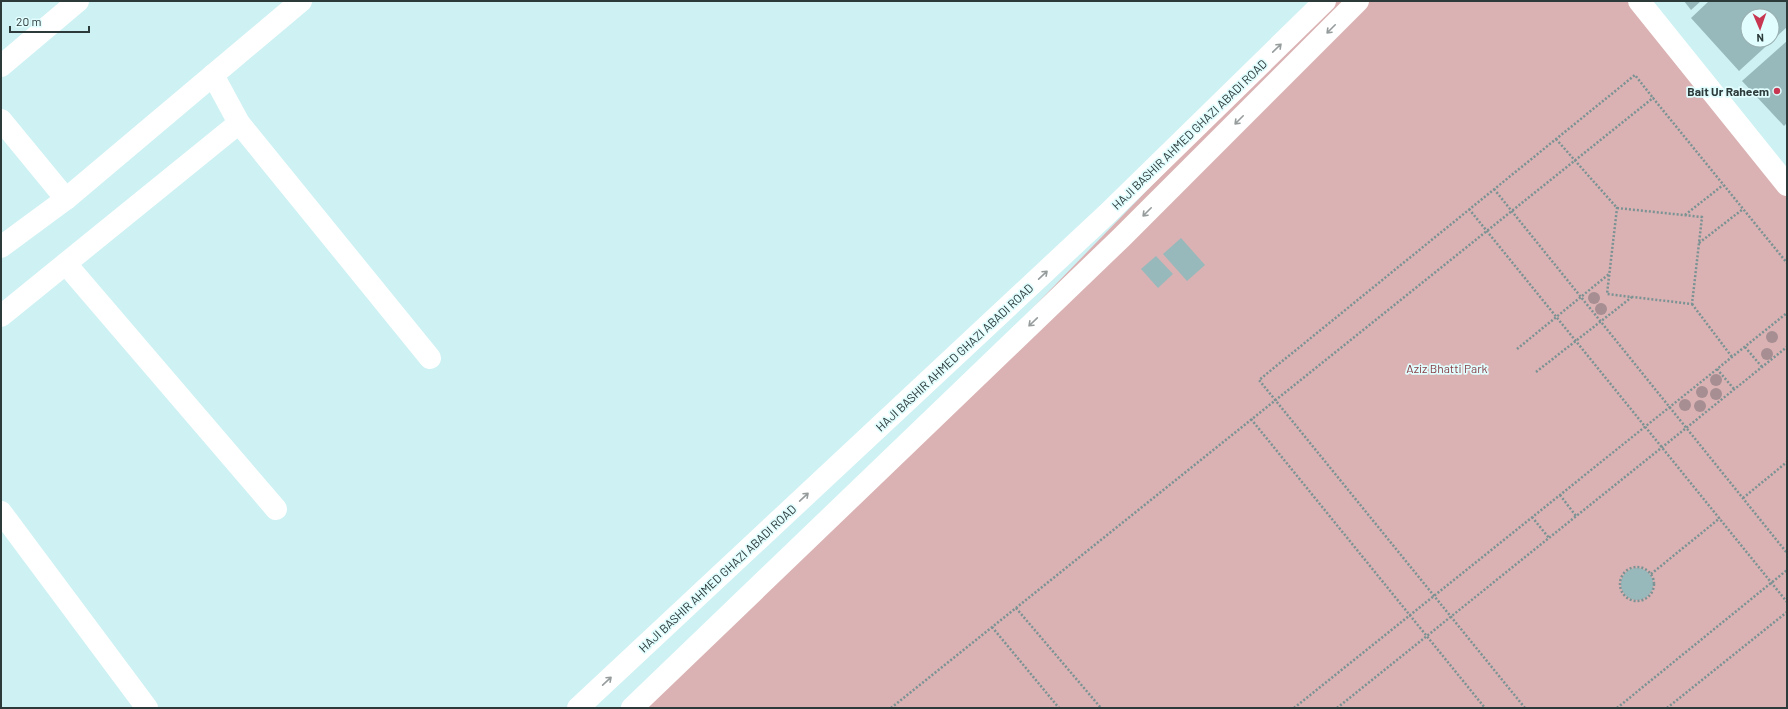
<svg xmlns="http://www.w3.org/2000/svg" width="1788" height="709" font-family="Barlow,sans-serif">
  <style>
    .green { fill: #dab2b3 }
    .building { fill: #97b9bb; fill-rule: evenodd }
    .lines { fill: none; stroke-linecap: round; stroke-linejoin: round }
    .path { stroke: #7a9293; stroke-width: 2.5; stroke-dasharray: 2 2; stroke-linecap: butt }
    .minor { stroke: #fff; stroke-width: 22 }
    .tertiary { stroke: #fff; stroke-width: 22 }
    .tree { fill: #a68e93 }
    .oneway { stroke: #969c9c }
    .poi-dot { fill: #c73751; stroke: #e1fdfe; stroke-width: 1.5 }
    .labels { text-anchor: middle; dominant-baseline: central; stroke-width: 3.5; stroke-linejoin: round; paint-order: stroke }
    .poi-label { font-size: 12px; font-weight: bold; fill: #2c3a3a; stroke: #e1fdfe; text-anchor: end }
    .street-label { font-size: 12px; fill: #2c3a3a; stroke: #e1fdfe }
    .park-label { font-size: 12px; fill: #863d45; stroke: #e1fdfe }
  </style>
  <rect width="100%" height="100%" fill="#cef1f3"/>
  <path class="green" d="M 1331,1 L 1637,1 L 1787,189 L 1787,708 L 644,708 Z"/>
  <g class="building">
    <path d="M 1684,1 L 1701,1 L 1691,10 Z"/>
    <path d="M 1709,1 L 1787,1 L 1787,27 L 1739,71 L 1691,18 ZM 1748,16 L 1772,16 L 1772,40 L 1748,40 Z"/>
    <path d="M 1787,41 L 1787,123 L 1784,126 L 1742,81 Z"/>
    <path d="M 1181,238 L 1205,265 L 1187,281 L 1163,254 Z"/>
    <path d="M 1156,256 L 1173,274 L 1158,288 L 1141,269 Z"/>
    <circle cx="1637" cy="584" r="16"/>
  </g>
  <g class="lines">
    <g class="path">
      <path d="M 1556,139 L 1617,208"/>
      <path d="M 1494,189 L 1787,553"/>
      <path d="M 1617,208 L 1702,217 L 1692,304 L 1607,294 Z"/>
      <path d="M 1469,209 L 1787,602"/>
      <path d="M 1685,215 L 1723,185"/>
      <path d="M 1699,243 L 1743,209"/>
      <path d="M 1692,304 L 1732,357"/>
      <path d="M 1745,347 L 1762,367"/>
      <path d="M 1517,349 L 1609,274"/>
      <path d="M 1717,369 L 1734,389"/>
      <path d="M 1536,372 L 1632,297"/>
      <path d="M 1251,419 L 1485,708"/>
      <path d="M 1560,495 L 1576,516"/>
      <path d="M 1743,498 L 1787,462"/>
      <path d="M 1532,517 L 1549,538"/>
      <circle cx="1637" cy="584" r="17"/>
      <path d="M 1651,574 L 1720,518"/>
      <path d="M 1016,608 L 1101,708"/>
      <path d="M 992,627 L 1059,708"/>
      <path d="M 891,708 L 1653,98 L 1787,263"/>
      <path d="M 1294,708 L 1787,313"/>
      <path d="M 1337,708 L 1787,347"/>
      <path d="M 1525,708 L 1259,380 L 1635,75 L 1653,98"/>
      <path d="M 1617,708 L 1787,570"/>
      <path d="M 1667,708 L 1787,612"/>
    </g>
    <g class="minor">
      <path d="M 1,66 L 78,1"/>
      <path d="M 213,75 L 239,123 L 430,358"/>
      <path d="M 1,120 L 66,199"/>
      <path d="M 1,247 L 66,199 L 301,1"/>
      <path d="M 66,264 L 276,509"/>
      <path d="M 1,316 L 239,123"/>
      <path d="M 1,512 L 147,708"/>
    </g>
    <g class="tertiary">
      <path d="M 1639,1 L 1787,185"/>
      <path d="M 578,708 L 1107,214 L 1325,1"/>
      <path d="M 632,708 L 1121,238 L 1358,1"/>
    </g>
  </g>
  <g class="tree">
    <circle cx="1594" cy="298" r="6"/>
    <circle cx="1601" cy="309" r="6"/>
    <circle cx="1772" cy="337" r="6"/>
    <circle cx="1767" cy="354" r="6"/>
    <circle cx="1716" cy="380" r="6"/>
    <circle cx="1702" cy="392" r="6"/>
    <circle cx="1716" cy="394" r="6"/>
    <circle cx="1685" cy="405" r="6"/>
    <circle cx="1700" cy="406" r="6"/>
  </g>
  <defs><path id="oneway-shaft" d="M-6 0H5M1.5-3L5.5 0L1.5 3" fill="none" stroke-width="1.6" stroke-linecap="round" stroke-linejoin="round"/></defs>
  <g class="oneway">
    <use href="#oneway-shaft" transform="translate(1331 29) rotate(135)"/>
    <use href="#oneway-shaft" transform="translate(1277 48) rotate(-44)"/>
    <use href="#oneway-shaft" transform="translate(1239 120) rotate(135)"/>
    <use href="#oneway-shaft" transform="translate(1147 212) rotate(135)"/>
    <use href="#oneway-shaft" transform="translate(1043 275) rotate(-43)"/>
    <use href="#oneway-shaft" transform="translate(1033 322) rotate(136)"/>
    <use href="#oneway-shaft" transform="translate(804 497) rotate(-43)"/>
    <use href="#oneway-shaft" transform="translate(607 681) rotate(-43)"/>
  </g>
  <circle class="poi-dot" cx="1777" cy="91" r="4"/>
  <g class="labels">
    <g class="poi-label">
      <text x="1769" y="91">Bait Ur Raheem</text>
    </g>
    <g class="street-label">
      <text transform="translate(1189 134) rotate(-44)">HAJI BASHIR AHMED GHAZI ABADI ROAD</text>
      <text transform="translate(954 357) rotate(-43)">HAJI BASHIR AHMED GHAZI ABADI ROAD</text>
      <text transform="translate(717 578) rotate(-43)">HAJI BASHIR AHMED GHAZI ABADI ROAD</text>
    </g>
    <g class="park-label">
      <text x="1447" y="368">Aziz Bhatti Park</text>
    </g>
  </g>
  <rect width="1788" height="709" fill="none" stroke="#2c3a3a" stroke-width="4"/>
  <g transform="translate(1760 28) rotate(178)"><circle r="19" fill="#e1fdfe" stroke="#99afb0"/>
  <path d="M0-3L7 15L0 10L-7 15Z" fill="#c73751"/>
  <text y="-6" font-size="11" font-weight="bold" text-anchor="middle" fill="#2c3a3a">N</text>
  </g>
  <path d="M10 26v6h79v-6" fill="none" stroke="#2c3a3a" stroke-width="2"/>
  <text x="16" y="26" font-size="12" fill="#2c3a3a" stroke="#e1fdfe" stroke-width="3" paint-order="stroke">20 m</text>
</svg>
